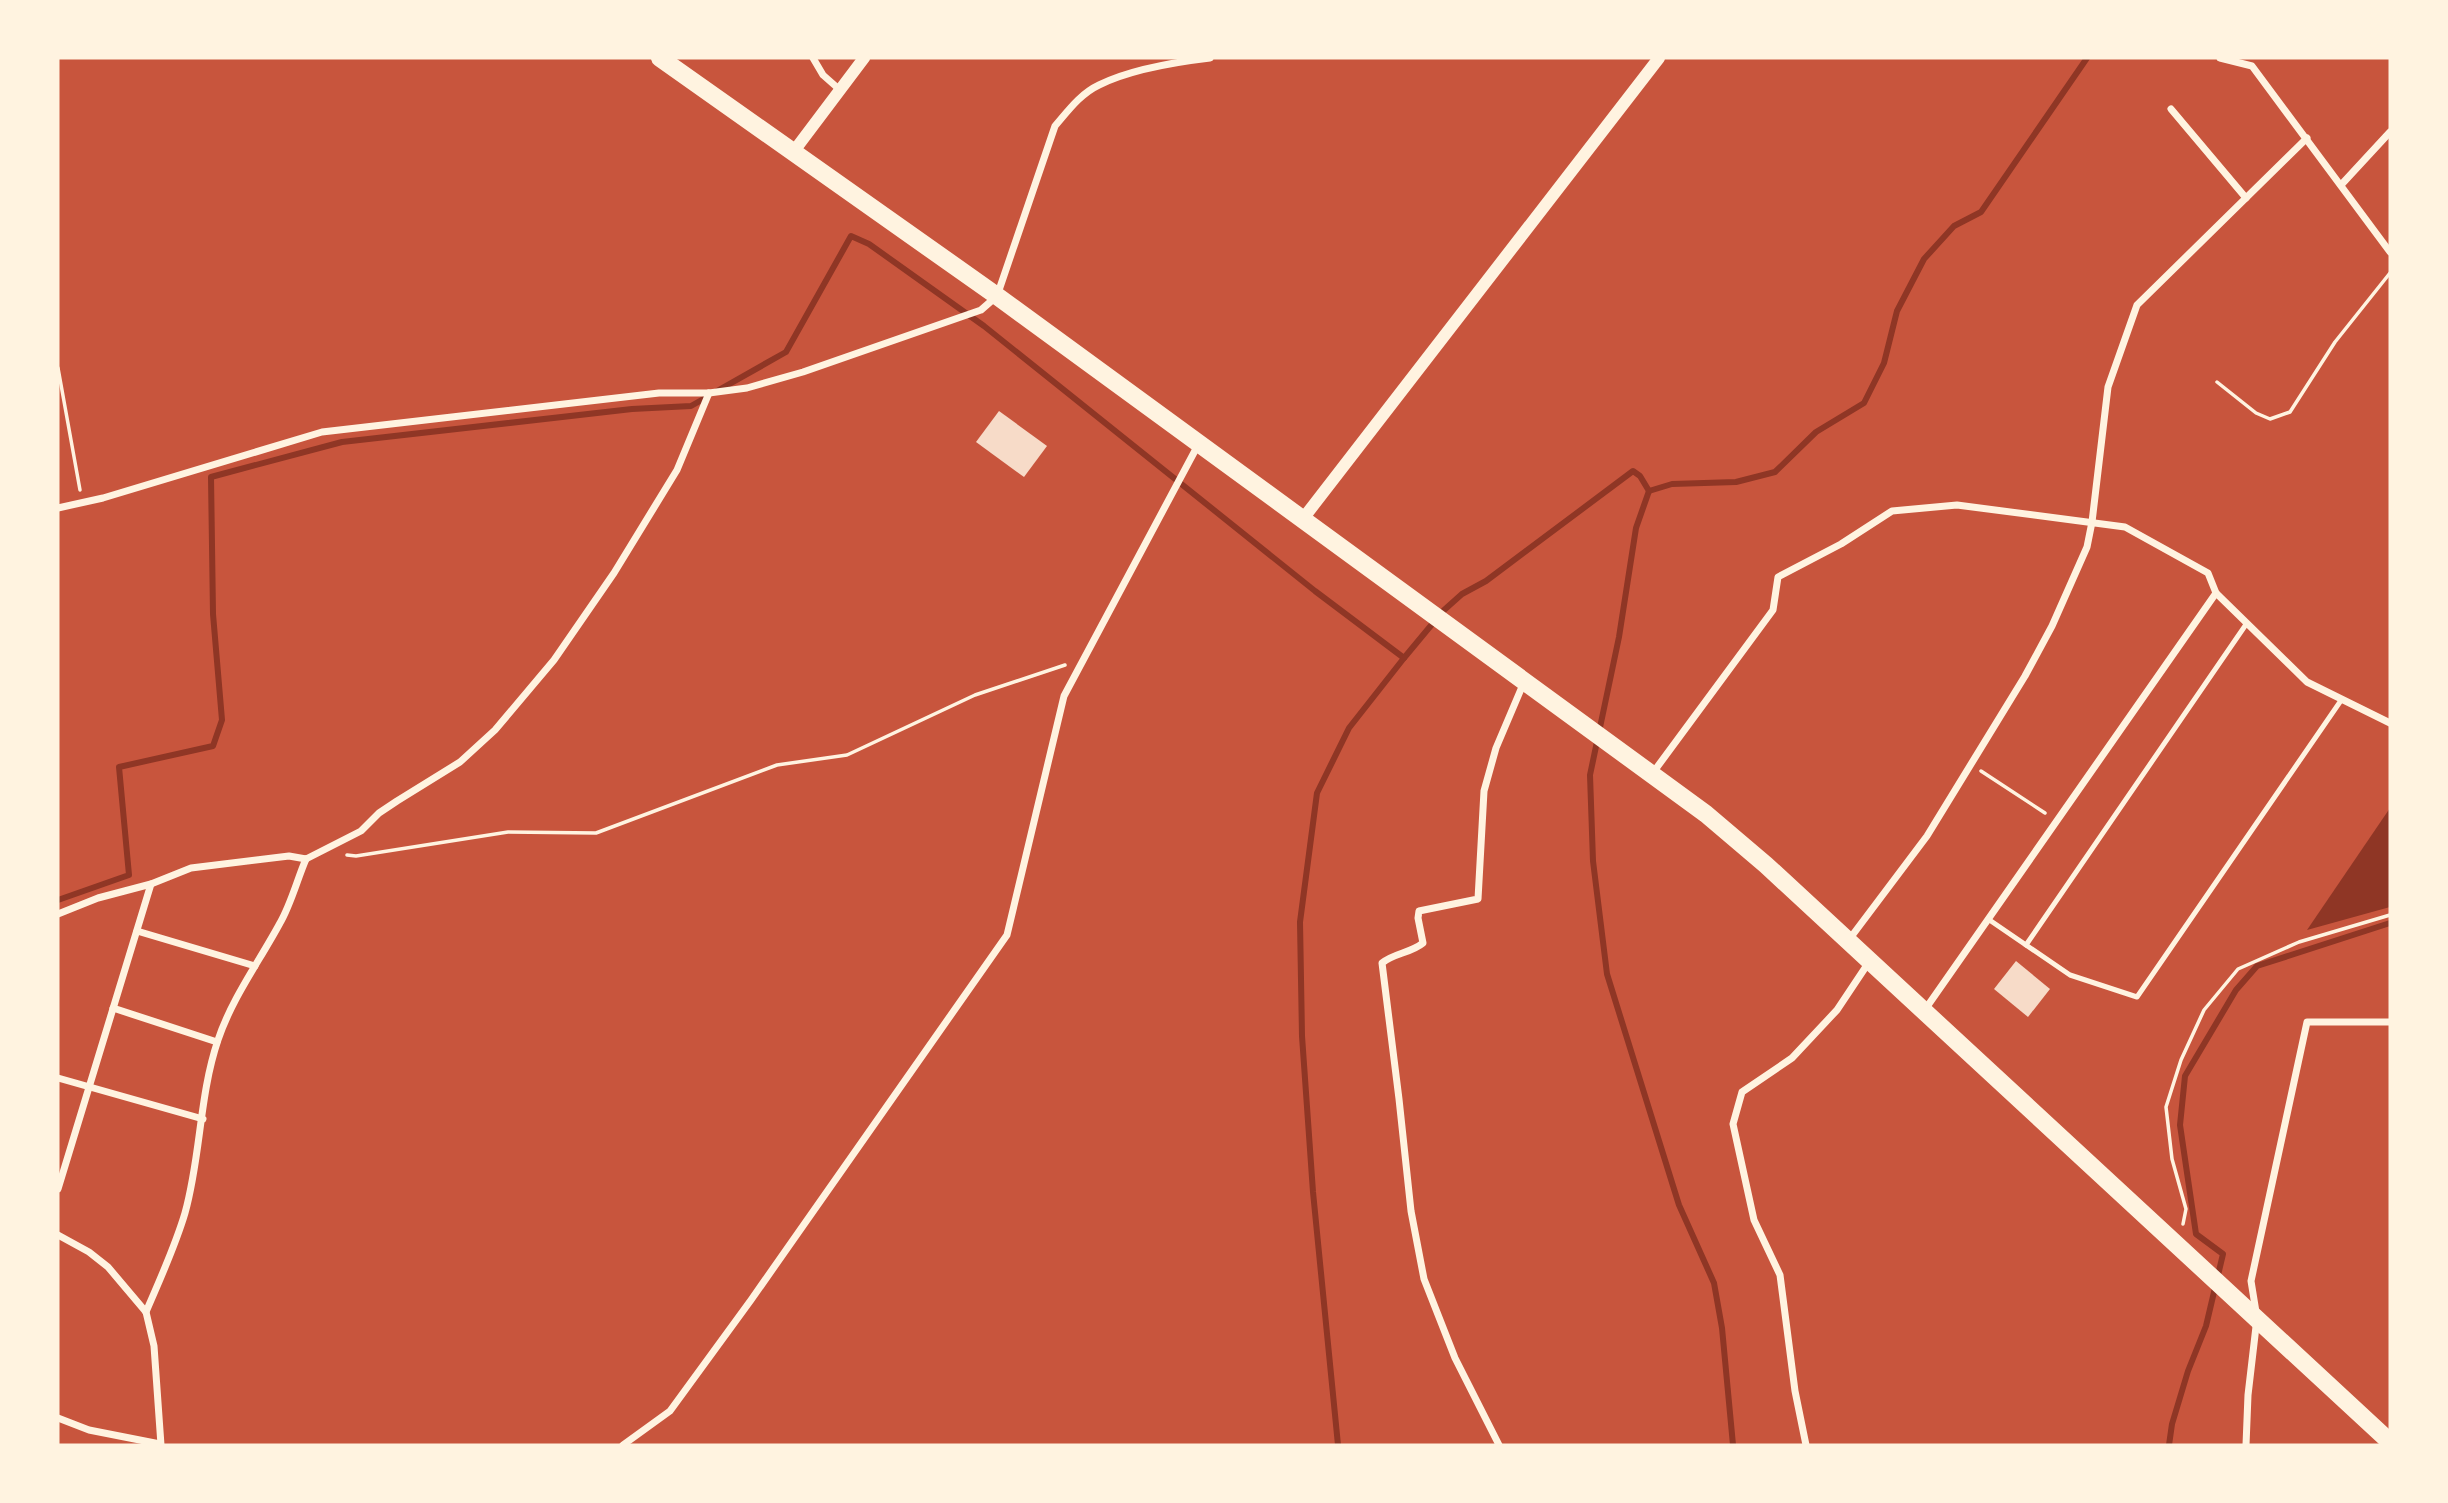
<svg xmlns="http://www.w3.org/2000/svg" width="2448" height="1503" font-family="Ubuntu,sans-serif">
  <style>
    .water { fill: #8f3625 }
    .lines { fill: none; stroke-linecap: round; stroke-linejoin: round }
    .stream { stroke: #8f3625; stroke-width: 6 }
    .building { fill: #f7dbc8 }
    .path { stroke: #fff3e0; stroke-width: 3.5 }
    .service { stroke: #fff3e0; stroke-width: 5 }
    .minor { stroke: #fff3e0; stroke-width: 7 }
    .tertiary { stroke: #fff3e0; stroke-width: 12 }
    .primary { stroke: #fff3e0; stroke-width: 18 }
  </style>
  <rect width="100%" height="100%" fill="#c8553d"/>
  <path class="water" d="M 2390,808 L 2390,907 L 2307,930 Z"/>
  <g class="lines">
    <g class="stream">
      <path d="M 717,391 L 786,352 L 851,236 L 869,244 L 984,326 L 1315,591 L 1404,658"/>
      <path d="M 1649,491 L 1636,528 L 1619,637 L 1590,775 L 1593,861 L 1607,974 L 1679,1205 L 1714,1283 L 1722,1328 L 1733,1445"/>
      <path d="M 1649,491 L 1672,484 L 1736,482 L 1775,472 L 1816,432 L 1864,403 L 1884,363 L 1897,311 L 1924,259 L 1954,226 L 1981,212 L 2087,58"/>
      <path d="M 58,900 L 129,875 L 119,767 L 213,746 L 222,720 L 213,614 L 211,477 L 342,442 L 632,409 L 691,406 L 707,397"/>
      <path d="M 1338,1445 L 1313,1192 L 1302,1036 L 1300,922 L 1317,793 L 1349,728 L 1404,658 L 1443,611 L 1462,594 L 1486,581 L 1633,471 L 1640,476 L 1649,491"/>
      <path d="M 2169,1445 L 2172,1424 L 2188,1371 L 2206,1326 L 2223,1254 L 2196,1234 L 2180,1125 L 2185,1076 L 2236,990 L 2257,966 L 2390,923"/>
    </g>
  </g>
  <g class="building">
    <path d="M 999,411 L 1047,446 L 1024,477 L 976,442 Z"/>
    <path d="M 2016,961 L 2050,989 L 2028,1017 L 1994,989 Z"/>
  </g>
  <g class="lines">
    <g class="path">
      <path d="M 58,368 L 80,490"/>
      <path d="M 2217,382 L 2256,413 L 2270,419 L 2290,412 L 2335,342 L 2390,273"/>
      <path d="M 1981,771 L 2045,813"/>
      <path d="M 347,855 L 356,856 L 508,832 L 596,833 L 777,765 L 847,755 L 975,695 L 1065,665"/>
      <path d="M 2183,1224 L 2186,1209 L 2172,1159 L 2166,1107 L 2181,1060 L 2204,1010 L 2238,969 L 2299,942 L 2390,915"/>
    </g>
    <g class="service">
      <path d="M 1988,919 L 2070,975 L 2137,997 L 2342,699"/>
      <path d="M 2026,945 L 2247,623"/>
    </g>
    <g class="minor">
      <path d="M 813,58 L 823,75 L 840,90"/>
      <path d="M 2220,58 L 2252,66 L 2390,252"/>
      <path d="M 2171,109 L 2246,198"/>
      <path d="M 2341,185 L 2390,132"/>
      <path d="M 58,508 L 103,498 L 322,432 L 659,393 L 709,393 L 747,388 L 803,372 L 981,310 L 997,296 L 1055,126 C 1068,111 1080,94 1099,85 C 1129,70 1176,62 1210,58"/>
      <path d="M 1652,774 L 1773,610 L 1778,577 L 1841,544 L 1892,511 L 1957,505 L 2125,527 L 2208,573 L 2216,593 L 2307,682 L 2390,723"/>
      <path d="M 58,914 L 98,898 L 151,884 L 191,868 L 289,856 L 306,859 L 361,831 L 379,813 L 397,801 L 460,762 L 495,730 L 554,660 L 614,573 L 677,470 L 709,393"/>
      <path d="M 137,931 L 255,966"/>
      <path d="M 1848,941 L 1927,836 L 2025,676 L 2052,626 L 2087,547 L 2092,522 L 2108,387 L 2137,305 L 2307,138"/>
      <path d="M 113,1008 L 217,1042"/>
      <path d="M 1924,1011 L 2216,593"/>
      <path d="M 58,1078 L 203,1119"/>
      <path d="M 58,1189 L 151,884"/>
      <path d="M 58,1235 L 89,1252 L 108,1267 L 146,1312 L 154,1346 L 161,1445"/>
      <path d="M 146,1312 C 160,1279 175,1247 185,1213 C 201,1156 199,1096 218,1040 C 232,998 259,962 280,923 C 291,904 297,880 306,859"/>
      <path d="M 58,1418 L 89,1430 L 160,1444"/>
      <path d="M 623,1445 L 670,1411 L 751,1300 L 1007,935 L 1064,696 L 1198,445"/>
      <path d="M 1499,1445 L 1455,1358 L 1424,1279 L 1411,1211 L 1399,1099 L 1382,963 C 1394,953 1411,953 1423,943 L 1418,918 L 1419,911 L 1478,899 L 1484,791 L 1496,748 L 1524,682"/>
      <path d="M 1806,1445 L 1795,1391 L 1780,1275 L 1754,1220 L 1733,1124 L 1742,1092 L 1792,1058 L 1837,1010 L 1869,962"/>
      <path d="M 2246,1445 L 2248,1395 L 2257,1318 L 2251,1281 L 2307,1022 L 2390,1022"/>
    </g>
    <g class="tertiary">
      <path d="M 794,151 L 864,58"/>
      <path d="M 1302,520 L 1659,58"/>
    </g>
    <path class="primary" d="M 660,58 L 997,296 L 1706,814 L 1766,865 L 2390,1442"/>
  </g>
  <rect width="2448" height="1503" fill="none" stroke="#fff3e0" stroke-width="119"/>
</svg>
